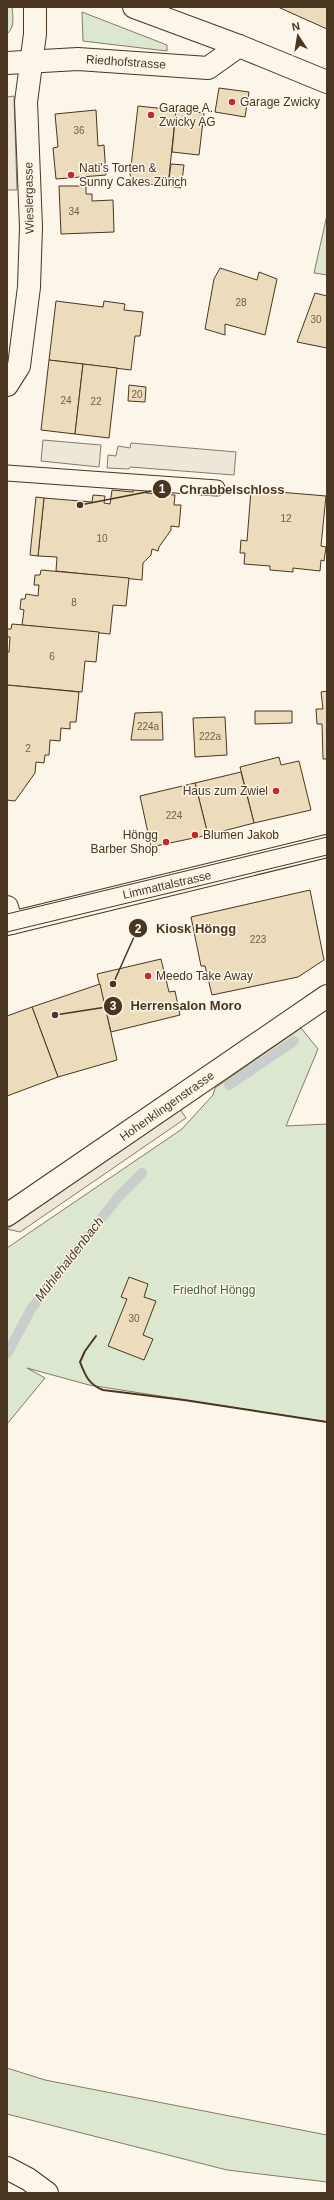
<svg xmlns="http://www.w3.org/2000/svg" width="334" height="2200" font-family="Helvetica,sans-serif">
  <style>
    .green { fill: #dce7d0; stroke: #887966 }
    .parking { fill: #ede7d9; stroke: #887966 }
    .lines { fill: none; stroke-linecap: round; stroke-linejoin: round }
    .stream { stroke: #c9cecd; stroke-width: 10 }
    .building { fill: #ecdcbc; stroke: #4a3520 }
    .service-casing { stroke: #4a3520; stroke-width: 17 }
    .minor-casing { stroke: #4a3520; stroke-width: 24 }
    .tertiary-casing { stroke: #4a3520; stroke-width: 24 }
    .secondary-casing { stroke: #4a3520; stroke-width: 24 }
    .service { stroke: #fbf6e9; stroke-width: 15 }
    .minor { stroke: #fbf6e9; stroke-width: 22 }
    .tertiary { stroke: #fbf6e9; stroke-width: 22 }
    .secondary { stroke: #fbf6e9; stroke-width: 22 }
    .tram { stroke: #4a3520; stroke-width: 1 }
    .wall { stroke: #4a3520; stroke-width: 2 }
    .poi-dot { fill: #c62828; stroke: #fbf6e9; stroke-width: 1.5 }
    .labels { text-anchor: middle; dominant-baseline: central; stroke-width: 3; stroke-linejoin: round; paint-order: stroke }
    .number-label { font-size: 10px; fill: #725f47 }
    .street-label { font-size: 12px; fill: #4a3520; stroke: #fbf6e9 }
    .poi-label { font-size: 12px; fill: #4a3520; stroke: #fbf6e9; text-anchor: start }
    .park-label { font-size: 12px; fill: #436837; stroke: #fbf6e9 }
    .water-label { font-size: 13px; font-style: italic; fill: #4a3520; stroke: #fbf6e9 }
    .leader { fill: none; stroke: #4a3520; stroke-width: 1.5 }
    .callout-dot { fill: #4a3520; stroke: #fbf6e9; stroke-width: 1.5 }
    .mark-label { font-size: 12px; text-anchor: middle; font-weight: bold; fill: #fff }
    .callout-label { font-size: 13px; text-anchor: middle; font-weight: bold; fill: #4a3520; stroke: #fbf6e9; stroke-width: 3; stroke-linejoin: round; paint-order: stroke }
  </style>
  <rect width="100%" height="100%" fill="#fbf6e9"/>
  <g class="green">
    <path d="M 7,7 L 12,7 C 13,17 15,27 7,34 Z"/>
    <path d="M 82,12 L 167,45 L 167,51 L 83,41 Z"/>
    <path d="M 327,215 L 327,275 L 314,273 Z"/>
    <path d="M 301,1028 L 318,1049 L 286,1126 L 327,1124 L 327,1422 L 89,1385 L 27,1368 L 45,1378 L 7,1424 L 7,1248 L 182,1129 L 213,1095 L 215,1088 Z"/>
    <path d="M 7,2068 L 45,2080 L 327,2135 L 327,2182 L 227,2170 L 7,2114 Z"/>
  </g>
  <g class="parking">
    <path d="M 14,96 L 17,190 L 7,190 L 7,97 Z"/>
    <path d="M 43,440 L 101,445 L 99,467 L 41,461 Z"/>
    <path d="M 131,443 L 236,452 L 234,475 L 130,467 L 129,469 L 107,468 L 108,455 L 116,456 L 118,446 L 130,448 Z"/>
    <path d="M 180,1109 L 186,1118 L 20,1232 L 7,1229 Z"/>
  </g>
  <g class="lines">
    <g class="stream">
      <path d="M 229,1085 L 294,1041"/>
      <path d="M 7,1354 L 31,1309 L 119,1196 L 142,1173"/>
    </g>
  </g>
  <g class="building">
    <path d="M 278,7 L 327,7 L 327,29 Z"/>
    <path d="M 219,88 L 249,92 L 245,117 L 215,112 Z"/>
    <path d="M 138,106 L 176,110 L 168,186 L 136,183 L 130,175 Z"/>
    <path d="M 96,110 L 98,146 L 104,145 L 106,175 L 56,179 L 53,148 L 58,147 L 55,114 Z"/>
    <path d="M 176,110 L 204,113 L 199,155 L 172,152 Z"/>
    <path d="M 171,164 L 184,165 L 181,188 L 168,186 Z"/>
    <path d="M 59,186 L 86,186 L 86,194 L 92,194 L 92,201 L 113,200 L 114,232 L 61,234 Z"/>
    <path d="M 220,268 L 257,280 L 259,272 L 277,279 L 265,335 L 225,324 L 225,335 L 205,329 L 214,279 Z"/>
    <path d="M 315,293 L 327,296 L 327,348 L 297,342 Z"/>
    <path d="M 56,301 L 103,307 L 104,301 L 125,304 L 124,310 L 143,312 L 140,336 L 135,336 L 131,370 L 49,360 Z"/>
    <path d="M 49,360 L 83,364 L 75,434 L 41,430 Z"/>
    <path d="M 83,364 L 117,368 L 109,438 L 75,434 Z"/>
    <path d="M 129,385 L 146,387 L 145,402 L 128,401 Z"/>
    <path d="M 134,485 L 146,486 L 146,493 L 175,495 L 174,505 L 181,505 L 179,527 L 171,526 L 171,530 L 159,547 L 158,551 L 152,549 L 151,555 L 143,563 L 142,580 L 56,571 L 57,557 L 38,556 L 44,498 L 92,502 L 93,495 L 105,496 L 104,503 L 110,504 L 112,490 L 133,492 Z"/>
    <path d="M 266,488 L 279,489 L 279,492 L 326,496 L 321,546 L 326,547 L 324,561 L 321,560 L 320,571 L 293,568 L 293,572 L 270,570 L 270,566 L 244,564 L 245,553 L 240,553 L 241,540 L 247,541 L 251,490 L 266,491 Z"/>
    <path d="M 36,497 L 44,498 L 38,556 L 30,555 Z"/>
    <path d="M 41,570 L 129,578 L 126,606 L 113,605 L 110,634 L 22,625 L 24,610 L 20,609 L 21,599 L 25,599 L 26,594 L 38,596 L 39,585 L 34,585 L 35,575 L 40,575 Z"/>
    <path d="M 12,624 L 99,632 L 96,662 L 85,661 L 82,692 L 7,685 L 7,652 L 9,652 L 10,637 L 7,637 L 7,629 L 11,629 Z"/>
    <path d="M 7,685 L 79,692 L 76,722 L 70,722 L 70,729 L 61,728 L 60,741 L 50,740 L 49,755 L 45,755 L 44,763 L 36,762 L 35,773 L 15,801 L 7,800 Z"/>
    <path d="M 327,691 L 327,759 L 323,759 L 322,724 L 317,724 L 316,709 L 323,709 L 321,692 Z"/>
    <path d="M 255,711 L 292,711 L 292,723 L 255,724 Z"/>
    <path d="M 162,712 L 163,740 L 131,740 L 135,713 Z"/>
    <path d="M 225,717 L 227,755 L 195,757 L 193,718 Z"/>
    <path d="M 279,757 L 281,765 L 299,761 L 311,810 L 254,823 L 240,767 Z"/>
    <path d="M 241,772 L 254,823 L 208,835 L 195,783 Z"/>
    <path d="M 195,783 L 208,835 L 151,847 L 140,796 Z"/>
    <path d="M 310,890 L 324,960 L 298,977 L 212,995 L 205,966 L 201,966 L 191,917 Z"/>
    <path d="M 161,959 L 169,992 L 175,991 L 180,1015 L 111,1032 L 97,974 Z"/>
    <path d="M 100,984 L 117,1060 L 58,1077 L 32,1007 Z"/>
    <path d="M 32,1007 L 58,1077 L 7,1096 L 7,1016 Z"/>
    <path d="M 129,1277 L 148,1284 L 144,1297 L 156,1301 L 143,1335 L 153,1339 L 144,1360 L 108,1346 L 127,1299 L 121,1297 Z"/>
  </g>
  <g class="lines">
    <defs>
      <path id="service" d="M 7,473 L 217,488"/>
      <g id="minor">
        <path d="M 7,63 L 78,59 L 208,68 L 239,46"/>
        <path d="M 7,385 L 19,366 L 29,287 L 31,227 L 26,102 L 35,34 L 35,7"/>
        <path d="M 7,907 L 11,923"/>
        <path d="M 7,1215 L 327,996"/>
      </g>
      <g id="tertiary">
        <path d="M 134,7 L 239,46 L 327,82"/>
        <path d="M 7,924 L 327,846"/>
      </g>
      <path id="secondary" d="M 7,2168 L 28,2179 L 47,2193"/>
    </defs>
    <use href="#service" class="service-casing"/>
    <use href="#minor" class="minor-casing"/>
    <use href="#tertiary" class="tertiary-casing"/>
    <use href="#secondary" class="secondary-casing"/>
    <use href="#service" class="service"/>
    <use href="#minor" class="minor"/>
    <use href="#tertiary" class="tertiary"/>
    <use href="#secondary" class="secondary"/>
    <g class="tram">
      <path d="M 7,914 L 327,837"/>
      <path d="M 7,932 L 327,855"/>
    </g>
    <path class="wall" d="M 96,1336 L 85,1351 L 80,1362 C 85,1375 89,1385 103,1390 L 184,1400 L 327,1422"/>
  </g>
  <g class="poi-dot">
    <circle cx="232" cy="102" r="4"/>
    <circle cx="151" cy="115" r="4"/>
    <circle cx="71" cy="175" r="4"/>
    <circle cx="276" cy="791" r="4"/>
    <circle cx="195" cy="835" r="4"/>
    <circle cx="166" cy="842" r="4"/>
    <circle cx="148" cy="976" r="4"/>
  </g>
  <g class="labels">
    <g class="number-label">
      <text x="79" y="130">36</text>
      <text x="74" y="211">34</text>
      <text x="241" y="302">28</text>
      <text x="316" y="319">30</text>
      <text x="137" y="394">20</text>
      <text x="66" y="400">24</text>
      <text x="96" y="401">22</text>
      <text x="286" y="518">12</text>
      <text x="102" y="538">10</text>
      <text x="74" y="602">8</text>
      <text x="52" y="656">6</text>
      <text x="148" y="726">224a</text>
      <text x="210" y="736">222a</text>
      <text x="28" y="748">2</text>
      <text x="174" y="815">224</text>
      <text x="258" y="939">223</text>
      <text x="134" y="1318">30</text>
    </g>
    <g class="street-label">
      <text transform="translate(126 62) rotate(4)">Riedhofstrasse</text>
      <text transform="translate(29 198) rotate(-91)">Wieslergasse</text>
      <text transform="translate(167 885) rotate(-13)">Limmattalstrasse</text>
      <text transform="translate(167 1106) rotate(-35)">Hohenklingenstrasse</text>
    </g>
    <g class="poi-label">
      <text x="240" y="102">Garage Zwicky</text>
      <text x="159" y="108">Garage A.<tspan x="159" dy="14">Zwicky AG</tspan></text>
      <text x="79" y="168">Nati's Torten &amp;<tspan x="79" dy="14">Sunny Cakes Zürich</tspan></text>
      <text x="268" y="791" text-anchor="end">Haus zum Zwiel</text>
      <text x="158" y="835" text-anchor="end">Höngg<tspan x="158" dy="14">Barber Shop</tspan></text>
      <text x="203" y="835">Blumen Jakob</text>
      <text x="156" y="976">Meedo Take Away</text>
    </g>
    <g class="park-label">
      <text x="214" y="1290">Friedhof Höngg</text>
    </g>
    <g class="water-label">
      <text transform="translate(69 1259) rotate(-52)">Mühlehaldenbach</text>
    </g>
  </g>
  <path class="leader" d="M80 505L162 489M113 984L138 928M55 1015L113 1006"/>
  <g class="callout-dot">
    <circle cx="80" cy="505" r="4"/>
    <circle cx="113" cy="984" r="4"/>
    <circle cx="55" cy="1015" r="4"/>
    <circle cx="162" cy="489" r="10"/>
    <circle cx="138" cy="928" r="10"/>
    <circle cx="113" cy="1006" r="10"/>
  </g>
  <g class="mark-label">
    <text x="162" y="493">1</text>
    <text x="138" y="933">2</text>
    <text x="113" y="1010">3</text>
  </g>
  <g class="callout-label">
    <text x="232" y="494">Chrabbelschloss</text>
    <text x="196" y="933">Kiosk Höngg</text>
    <text x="186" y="1010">Herrensalon Moro</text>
  </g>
  <rect width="334" height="2200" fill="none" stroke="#4a3520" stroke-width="16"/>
  <g transform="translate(298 36) rotate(348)" stroke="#fbf6e9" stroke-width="3" paint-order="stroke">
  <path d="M0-3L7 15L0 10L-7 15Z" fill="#4a3520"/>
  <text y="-6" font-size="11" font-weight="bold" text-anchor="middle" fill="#4a3520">N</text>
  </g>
</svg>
